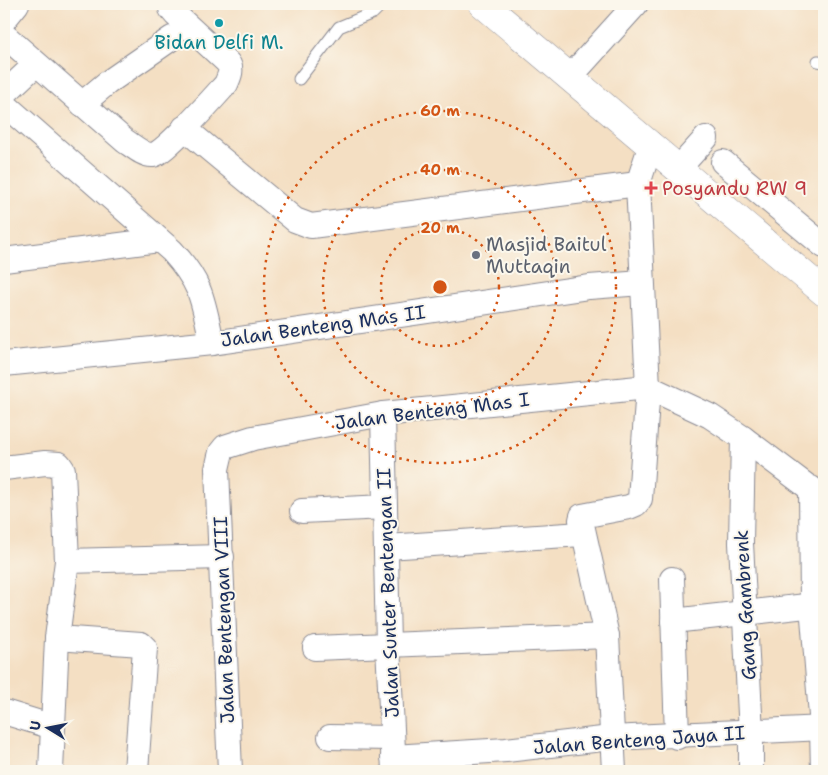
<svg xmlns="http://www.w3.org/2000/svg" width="828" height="775" font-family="'Shantell Sans',sans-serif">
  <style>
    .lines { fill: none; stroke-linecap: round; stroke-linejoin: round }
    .service-casing { stroke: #888790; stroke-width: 13 }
    .minor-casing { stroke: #888790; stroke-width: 26 }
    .tertiary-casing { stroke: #888790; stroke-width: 29 }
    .service { stroke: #fff; stroke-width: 11 }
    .minor { stroke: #fff; stroke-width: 24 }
    .tertiary { stroke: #fff; stroke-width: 28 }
    .ring { fill: none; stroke: #d45514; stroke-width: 2.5; stroke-dasharray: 2.5 5 }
    .culture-dot { fill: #0f9aa8; stroke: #fbf7ec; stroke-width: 2 }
    .health-dot { fill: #e0444e; stroke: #fbf7ec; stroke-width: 2 }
    .worship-dot { fill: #6b7280; stroke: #fbf7ec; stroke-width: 2 }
    .labels { text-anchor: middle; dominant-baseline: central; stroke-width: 4; stroke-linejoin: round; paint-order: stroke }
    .culture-label { font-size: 19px; fill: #0d838f; stroke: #fbf7ec }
    .health-label { font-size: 19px; fill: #be3a42; stroke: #fbf7ec; text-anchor: start }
    .worship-label { font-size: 19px; fill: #5b616d; stroke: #fbf7ec; text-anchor: start }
    .street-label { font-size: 19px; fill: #1b2f5e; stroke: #fbf7ec }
    .centre { fill: #d45514; stroke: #fbf7ec; stroke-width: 2.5 }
    .ring-label { font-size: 15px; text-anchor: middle; font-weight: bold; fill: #d45514; stroke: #fbf7ec; stroke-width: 4; stroke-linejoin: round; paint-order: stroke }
  </style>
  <rect width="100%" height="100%" fill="#fbf7ec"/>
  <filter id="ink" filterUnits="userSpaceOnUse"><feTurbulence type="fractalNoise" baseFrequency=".02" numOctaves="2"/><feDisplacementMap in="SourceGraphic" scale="10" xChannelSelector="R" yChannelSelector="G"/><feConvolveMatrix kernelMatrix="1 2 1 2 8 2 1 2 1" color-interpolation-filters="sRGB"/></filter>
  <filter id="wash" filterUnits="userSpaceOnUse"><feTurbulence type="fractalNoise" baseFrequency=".0096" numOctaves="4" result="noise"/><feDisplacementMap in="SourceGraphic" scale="20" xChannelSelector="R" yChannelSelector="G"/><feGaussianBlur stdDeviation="1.12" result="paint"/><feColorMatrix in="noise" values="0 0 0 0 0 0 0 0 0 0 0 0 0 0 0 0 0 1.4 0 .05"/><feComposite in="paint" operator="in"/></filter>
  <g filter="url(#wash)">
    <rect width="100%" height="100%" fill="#f4dfc3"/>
  </g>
  <g filter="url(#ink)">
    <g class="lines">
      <defs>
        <g id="service">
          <path d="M 818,61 L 824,62"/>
          <path d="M 299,79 L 339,27 L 373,13 L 382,4"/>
        </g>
        <g id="minor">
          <path d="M 4,20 L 17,4"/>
          <path d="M 4,35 L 125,141 C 133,146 144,156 153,155 C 164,154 215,96 226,84 C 229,77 233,70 228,63 L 176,15 L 171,9 L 171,4"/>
          <path d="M 571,76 L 636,4"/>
          <path d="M 4,94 L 36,64"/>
          <path d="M 4,104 L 172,251 C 202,284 203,300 212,343"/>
          <path d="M 82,104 L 107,83 L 172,38"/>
          <path d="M 184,128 L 295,220 L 311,226 L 638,184"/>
          <path d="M 723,162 L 824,246"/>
          <path d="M 679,168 L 706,138"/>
          <path d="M 4,260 L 159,240"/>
          <path d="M 4,364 L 212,343 L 589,287 L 642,283"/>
          <path d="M 383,414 L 388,645 L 394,771"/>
          <path d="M 743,438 L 741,543 L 751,733 L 751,771"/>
          <path d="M 4,468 L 45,463 L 59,464 L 63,470 L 67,561 L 57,638 L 51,771"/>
          <path d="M 811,488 L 812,605 L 822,728 L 823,771"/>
          <path d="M 302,511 L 385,507"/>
          <path d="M 387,547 L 582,534"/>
          <path d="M 67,561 L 222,557"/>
          <path d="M 672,579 L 677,737"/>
          <path d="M 673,621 L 824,604"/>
          <path d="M 57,638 L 141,644 L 145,648 L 136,771"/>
          <path d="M 315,648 L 607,636"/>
          <path d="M 4,712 L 53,727"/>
          <path d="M 330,737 L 392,738"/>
          <path d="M 393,757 L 506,750 L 611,738 L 824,728"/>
          <path d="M 230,771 L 217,469 L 221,452 L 225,447 L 253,438 L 383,414 L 648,387 L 710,416 L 743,438 L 824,499"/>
          <path d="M 614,771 L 607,636 L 581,520 L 582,516 L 629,507 L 636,504 L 640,499 L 648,387 L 638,184 L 651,144"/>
        </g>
        <path id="tertiary" d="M 483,4 L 824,292"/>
      </defs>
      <use href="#service" class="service-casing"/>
      <use href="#minor" class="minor-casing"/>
      <use href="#tertiary" class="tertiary-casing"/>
      <use href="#service" class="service"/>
      <use href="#minor" class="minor"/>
      <use href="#tertiary" class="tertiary"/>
    </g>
  </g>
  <g class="ring">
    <circle cx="440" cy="287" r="59"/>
    <circle cx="440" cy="287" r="117"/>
    <circle cx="440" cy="287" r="176"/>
  </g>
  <circle class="culture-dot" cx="219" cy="23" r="5"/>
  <path class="health-dot" d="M648.5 180.5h5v5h5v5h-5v5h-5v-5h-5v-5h5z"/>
  <circle class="worship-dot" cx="476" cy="255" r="5"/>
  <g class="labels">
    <g class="culture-label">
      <text x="219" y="42">Bidan Delfi M.</text>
    </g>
    <g class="health-label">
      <text x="662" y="188">Posyandu RW 9</text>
    </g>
    <g class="worship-label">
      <text x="486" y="244">Masjid Baitul<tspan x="486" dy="22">Muttaqin</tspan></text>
    </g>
    <g class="street-label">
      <text transform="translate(323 326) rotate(-8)">Jalan Benteng Mas II</text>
      <text transform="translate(432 411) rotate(-7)">Jalan Benteng Mas I</text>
      <text transform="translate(388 593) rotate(-92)">Jalan Sunter Bentengan II</text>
      <text transform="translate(745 605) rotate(-93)">Gang Gambrenk</text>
      <text transform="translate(224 620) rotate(-92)">Jalan Bentengan VIII</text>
      <text transform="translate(639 740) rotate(-4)">Jalan Benteng Jaya II</text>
    </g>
  </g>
  <circle cx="440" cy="287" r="8" class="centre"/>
  <g class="ring-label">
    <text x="440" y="116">60 m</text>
    <text x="440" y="175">40 m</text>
    <text x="440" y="233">20 m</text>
  </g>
  <rect width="828" height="775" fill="none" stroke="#fbf7ec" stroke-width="20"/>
  <g transform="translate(48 728) rotate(280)" stroke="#fbf7ec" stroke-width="4" paint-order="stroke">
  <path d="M0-4L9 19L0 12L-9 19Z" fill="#1b2f5e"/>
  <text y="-8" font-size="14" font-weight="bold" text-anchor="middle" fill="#1b2f5e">U</text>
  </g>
</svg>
